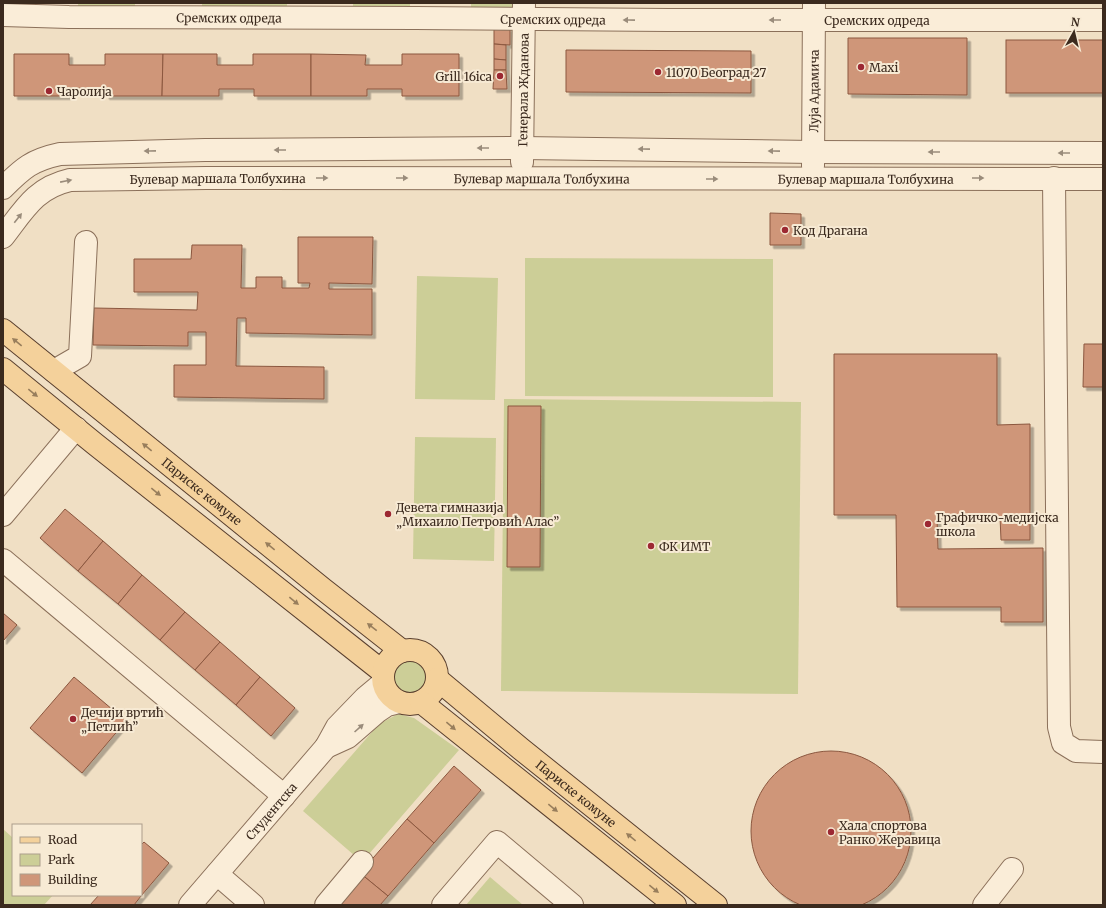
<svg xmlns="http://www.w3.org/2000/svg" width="1106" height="908" font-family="Merriweather,serif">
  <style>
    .green { fill: #ccce97 }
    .building { fill: #cf9679; stroke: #8b573f; filter: url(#shadow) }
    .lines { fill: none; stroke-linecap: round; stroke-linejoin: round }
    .minor-casing { stroke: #8b705a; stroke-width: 24 }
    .major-casing { stroke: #593f2e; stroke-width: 24 }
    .minor { stroke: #faedd8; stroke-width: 22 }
    .major { stroke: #f4d19b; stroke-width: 22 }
    .oneway { fill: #9a8c7b }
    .oneway2 { fill: #987e5c }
    .poi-dot { fill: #9c2832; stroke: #f7ead4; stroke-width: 1.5 }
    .labels { text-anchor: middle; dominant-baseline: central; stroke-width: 4; stroke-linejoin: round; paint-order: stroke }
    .street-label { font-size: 12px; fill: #3b2a1e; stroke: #f7ead4 }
    .poi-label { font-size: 12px; fill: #3b2a1e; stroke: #f7ead4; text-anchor: start }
  </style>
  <defs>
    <filter id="shadow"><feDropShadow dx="3.5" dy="3.5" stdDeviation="0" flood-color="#0004"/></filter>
  </defs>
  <rect width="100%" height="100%" fill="#f0dfc4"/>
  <g class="green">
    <path d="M 78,3 L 135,3 L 135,8 L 78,7 Z"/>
    <rect x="202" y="3" width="85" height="4"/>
    <path d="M 353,3 L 410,3 L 410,12 L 353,11 Z"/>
    <path d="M 471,3 L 517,3 L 517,9 L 471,8 Z"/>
    <path d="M 525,258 L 773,259 L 773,397 L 525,396 Z"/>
    <path d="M 417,276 L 498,278 L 495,400 L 415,399 Z"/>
    <path d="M 504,399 L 801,402 L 798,694 L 501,691 Z"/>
    <path d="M 415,437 L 496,438 L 494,561 L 413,559 Z"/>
    <circle cx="411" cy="678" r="21"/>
    <path d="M 398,714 L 414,718 L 459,750 L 362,862 L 303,811 L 379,724 Z"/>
    <path d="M 3,829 L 13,838 L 13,895 L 53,895 L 44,905 L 3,905 Z"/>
    <path d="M 490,877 L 523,905 L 466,905 Z"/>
  </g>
  <g class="building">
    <path d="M 494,28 L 510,28 L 510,45 L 494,44 Z"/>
    <path d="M 848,38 L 967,38 L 967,95 L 848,94 Z"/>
    <rect x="1006" y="40" width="97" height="53"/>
    <path d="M 494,44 L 506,45 L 506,60 L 494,59 Z"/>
    <path d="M 566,50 L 751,51 L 751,93 L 566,92 Z"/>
    <path d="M 14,54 L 69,54 L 69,65 L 105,65 L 105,54 L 163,54 L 162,96 L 106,96 L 105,89 L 70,88 L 70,96 L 14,96 Z"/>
    <path d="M 163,54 L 217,54 L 217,65 L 253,65 L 253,54 L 311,54 L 311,96 L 254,96 L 254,89 L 219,89 L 219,96 L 162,96 Z"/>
    <path d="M 311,54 L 366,55 L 365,65 L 402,65 L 402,54 L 459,54 L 459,96 L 402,96 L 402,89 L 367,89 L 367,96 L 311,96 Z"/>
    <path d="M 494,59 L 506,60 L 506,70 L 494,70 Z"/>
    <path d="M 494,70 L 506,70 L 507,89 L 493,89 Z"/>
    <path d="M 770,213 L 801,214 L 801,245 L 770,245 Z"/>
    <path d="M 298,237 L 373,237 L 372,284 L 329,283 L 329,289 L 372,289 L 372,335 L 246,333 L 246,318 L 237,318 L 236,366 L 324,367 L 324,399 L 174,397 L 174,365 L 206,365 L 206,332 L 188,332 L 188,346 L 93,345 L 94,308 L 197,310 L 198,292 L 134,292 L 134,259 L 191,259 L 192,245 L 242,245 L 241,288 L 256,288 L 256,277 L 282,277 L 282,288 L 309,288 L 310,283 L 298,283 Z"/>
    <path d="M 1084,344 L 1103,344 L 1103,387 L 1083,387 Z"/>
    <path d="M 834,354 L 997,354 L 997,425 L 1030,424 L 1030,540 L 1001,540 L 1000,517 L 937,517 L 938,549 L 1043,548 L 1043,622 L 1001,622 L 1001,607 L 897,607 L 896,515 L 834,515 Z"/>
    <path d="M 508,406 L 541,406 L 540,567 L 507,567 Z"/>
    <path d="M 65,509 L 103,541 L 78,571 L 40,538 Z"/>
    <path d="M 103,541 L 142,575 L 118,604 L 78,571 Z"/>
    <path d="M 142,575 L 185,612 L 160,640 L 118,604 Z"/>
    <path d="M 185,612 L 220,642 L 195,670 L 160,640 Z"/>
    <path d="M 3,613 L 17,625 L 3,641 Z"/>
    <path d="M 220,642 L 260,677 L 236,705 L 195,670 Z"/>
    <path d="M 74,677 L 126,721 L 82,773 L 30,728 Z"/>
    <path d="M 260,677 L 295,708 L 271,736 L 236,705 Z"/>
    <circle cx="831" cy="831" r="80"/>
    <path d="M 454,766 L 481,790 L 434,843 L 407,819 Z"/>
    <path d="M 407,819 L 434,843 L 388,896 L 360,873 Z"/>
    <path d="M 144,842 L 169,863 L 141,896 L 140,895 L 141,895 L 141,845 Z"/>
    <path d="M 360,873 L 388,896 L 380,905 L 332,905 Z"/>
    <path d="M 99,895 L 140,895 L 141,896 L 134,905 L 90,905 Z"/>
  </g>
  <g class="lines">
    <defs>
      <g id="minor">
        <path id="s1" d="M 3,15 L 69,17 L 416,18 L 668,20 L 1103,20"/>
        <path id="s2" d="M 522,162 L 524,3"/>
        <path id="s3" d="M 813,166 L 814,3"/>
        <path d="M 1054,178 L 1059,727 L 1063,743 L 1076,751 L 1103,752"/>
        <path d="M 3,188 C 23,168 32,160 60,154 L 205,150 L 522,148 L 813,152 L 1103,153"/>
        <path id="s4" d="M 3,237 C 24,210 35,188 70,180 L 206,178 L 1103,179"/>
        <path d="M 54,371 L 80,356 L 86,242"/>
        <path d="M 3,515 L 76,428"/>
        <path d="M 3,560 L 284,796"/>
        <path d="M 326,747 L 348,737 L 378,711 L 387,705 L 399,702"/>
        <path d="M 217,874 L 253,905"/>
        <path id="s5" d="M 190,905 L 326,747 L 337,727 L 365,698 L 383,683"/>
        <path d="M 326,905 L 362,862"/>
        <path d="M 443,905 L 497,842 L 572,905"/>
        <path d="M 984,905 L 1012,869"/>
      </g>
      <g id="major">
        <path id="s6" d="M 3,330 L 323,589 L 402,651"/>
        <path d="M 3,369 L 95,444 L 383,672"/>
        <circle cx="410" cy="677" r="27"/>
        <path id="s7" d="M 437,679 L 521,749 L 716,905"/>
        <path d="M 421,702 L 675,905"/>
      </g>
    </defs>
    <use href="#minor" class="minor-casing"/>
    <use href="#major" class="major-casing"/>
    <use href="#minor" class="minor"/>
    <use href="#major" class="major"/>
  </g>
  <defs><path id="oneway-solid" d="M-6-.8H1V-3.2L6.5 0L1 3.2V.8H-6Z"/></defs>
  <g class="oneway">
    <use href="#oneway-solid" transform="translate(629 20) rotate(-179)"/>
    <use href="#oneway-solid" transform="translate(775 20) rotate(180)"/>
    <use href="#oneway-solid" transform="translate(483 148) rotate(180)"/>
    <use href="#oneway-solid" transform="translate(644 149) rotate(-179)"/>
    <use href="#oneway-solid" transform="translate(280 150) rotate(180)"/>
    <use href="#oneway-solid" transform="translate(150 151) rotate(179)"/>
    <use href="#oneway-solid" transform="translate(774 151) rotate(-179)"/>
    <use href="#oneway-solid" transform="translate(934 152) rotate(-180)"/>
    <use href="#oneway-solid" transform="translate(1064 153) rotate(-180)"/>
    <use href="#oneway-solid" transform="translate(322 178)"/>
    <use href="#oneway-solid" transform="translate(402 178)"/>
    <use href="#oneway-solid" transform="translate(978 178)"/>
    <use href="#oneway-solid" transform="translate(712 179)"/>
    <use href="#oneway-solid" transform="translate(66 181) rotate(-11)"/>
    <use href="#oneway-solid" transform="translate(18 218) rotate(-52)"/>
    <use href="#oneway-solid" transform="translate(359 728) rotate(-42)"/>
  </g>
  <g class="oneway2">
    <use href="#oneway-solid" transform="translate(17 342) rotate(-141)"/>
    <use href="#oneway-solid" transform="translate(33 393) rotate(39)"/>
    <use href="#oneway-solid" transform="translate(147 447) rotate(-141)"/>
    <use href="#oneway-solid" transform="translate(156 492) rotate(39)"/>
    <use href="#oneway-solid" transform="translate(270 546) rotate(-141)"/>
    <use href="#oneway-solid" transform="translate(294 601) rotate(39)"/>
    <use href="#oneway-solid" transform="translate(372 627) rotate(-142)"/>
    <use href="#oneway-solid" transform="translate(451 726) rotate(40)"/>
    <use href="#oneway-solid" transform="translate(553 808) rotate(39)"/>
    <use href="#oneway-solid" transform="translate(631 837) rotate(-141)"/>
    <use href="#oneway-solid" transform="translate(654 889) rotate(39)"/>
  </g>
  <g class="poi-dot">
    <circle cx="861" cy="67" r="4"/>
    <circle cx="658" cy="72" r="4"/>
    <circle cx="500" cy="76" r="4"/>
    <circle cx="49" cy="91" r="4"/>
    <circle cx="785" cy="230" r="4"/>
    <circle cx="388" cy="514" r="4"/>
    <circle cx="928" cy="524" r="4"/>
    <circle cx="651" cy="546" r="4"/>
    <circle cx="73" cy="719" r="4"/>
    <circle cx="831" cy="832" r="4"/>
  </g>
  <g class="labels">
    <g class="street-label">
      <text stroke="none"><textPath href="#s1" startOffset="226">Сремских одреда</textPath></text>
      <text stroke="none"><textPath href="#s1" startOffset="550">Сремских одреда</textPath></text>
      <text stroke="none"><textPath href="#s1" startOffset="874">Сремских одреда</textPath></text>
      <text stroke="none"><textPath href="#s2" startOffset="72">Генерала Жданова</textPath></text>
      <text stroke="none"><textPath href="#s3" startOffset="75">Луја Адамича</textPath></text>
      <text stroke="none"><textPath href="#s4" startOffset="238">Булевар маршала Толбухина</textPath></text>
      <text stroke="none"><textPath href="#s4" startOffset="562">Булевар маршала Толбухина</textPath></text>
      <text stroke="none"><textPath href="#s4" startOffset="886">Булевар маршала Толбухина</textPath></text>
      <text stroke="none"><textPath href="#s6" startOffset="256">Париске комуне</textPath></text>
      <text stroke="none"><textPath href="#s7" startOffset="180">Париске комуне</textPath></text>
      <text stroke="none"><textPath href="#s5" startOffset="124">Студентска</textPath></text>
    </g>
    <g class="poi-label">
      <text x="869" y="67">Maxi</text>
      <text x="666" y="72">11070 Београд 27</text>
      <text x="492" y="76" text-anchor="end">Grill 16ica</text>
      <text x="57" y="91">Чаролија</text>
      <text x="793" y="230">Код Драгана</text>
      <text x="396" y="507">Девета гимназија<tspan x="396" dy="14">„Михаило Петровић Алас”</tspan></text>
      <text x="936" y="517">Графичко-медијска<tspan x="936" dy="14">школа</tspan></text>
      <text x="659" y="546">ФК ИМТ</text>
      <text x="81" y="712">Дечији вртић<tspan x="81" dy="14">„Петлић”</tspan></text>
      <text x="839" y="825">Хала спортова<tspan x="839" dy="14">Ранко Жеравица</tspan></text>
    </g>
  </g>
  <rect width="1106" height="908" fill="none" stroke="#3b2a1e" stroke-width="8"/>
  <rect x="12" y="824" width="130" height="72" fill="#f7ead4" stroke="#ac9d8b"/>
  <rect x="20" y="837" width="20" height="6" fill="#f4d19b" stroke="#ac9d8b"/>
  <text x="48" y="844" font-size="12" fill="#3b2a1e">Road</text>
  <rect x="20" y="854" width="20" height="12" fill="#ccce97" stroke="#ac9d8b"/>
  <text x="48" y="864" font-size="12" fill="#3b2a1e">Park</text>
  <rect x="20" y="874" width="20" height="12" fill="#cf9679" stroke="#ac9d8b"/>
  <text x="48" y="884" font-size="12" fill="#3b2a1e">Building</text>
  <g transform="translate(1074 32) rotate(8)" stroke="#f7ead4" stroke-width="3" paint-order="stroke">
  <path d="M0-3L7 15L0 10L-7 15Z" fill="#3b2a1e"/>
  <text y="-6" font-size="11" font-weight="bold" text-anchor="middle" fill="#3b2a1e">N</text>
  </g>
</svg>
